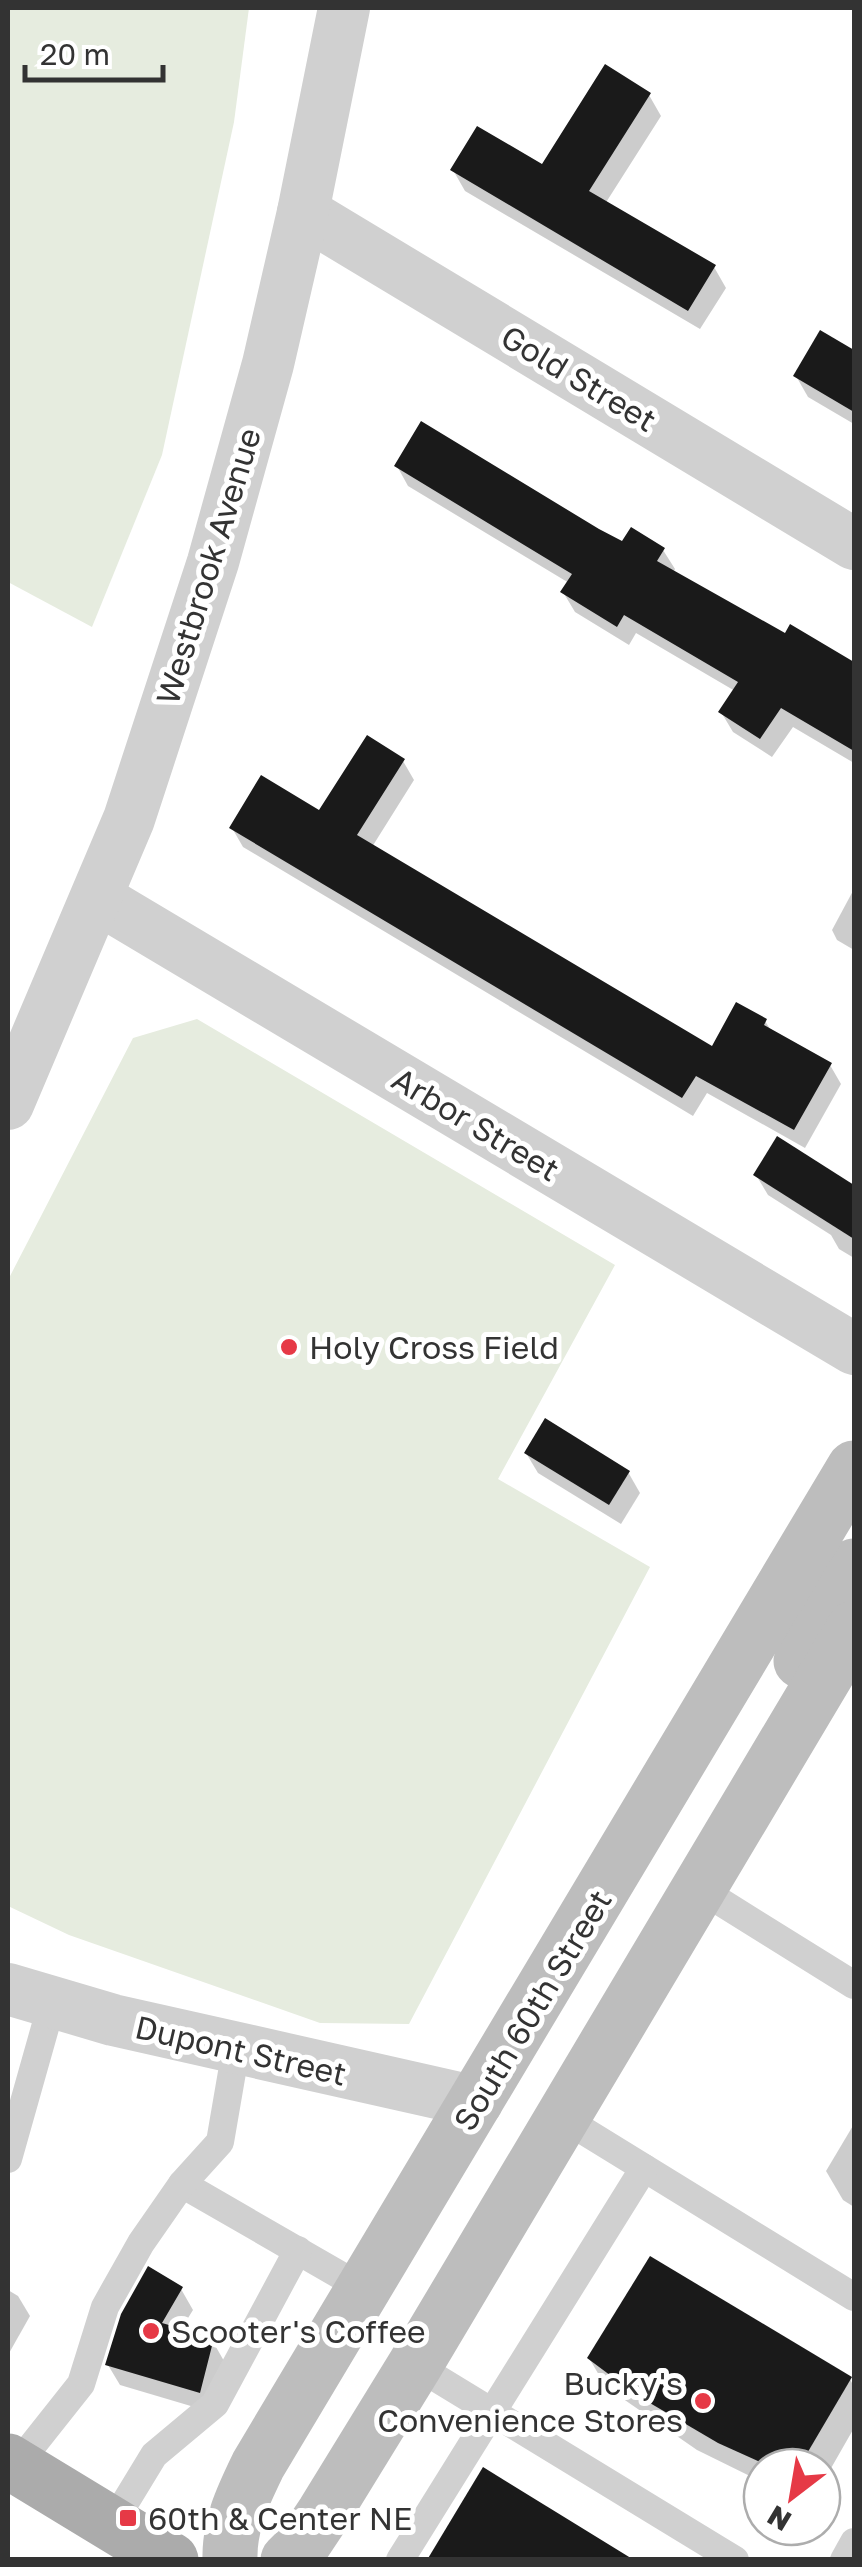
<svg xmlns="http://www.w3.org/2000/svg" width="862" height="2567" font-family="'Golos Text',sans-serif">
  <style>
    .green { fill: #e6ecdf }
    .shadow { fill: #0003 }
    .building { fill: #1a1a1a }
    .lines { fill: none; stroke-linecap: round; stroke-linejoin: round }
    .lane { stroke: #d0d0d0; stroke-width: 28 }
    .street { stroke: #d0d0d0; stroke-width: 52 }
    .secondary { stroke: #bdbdbd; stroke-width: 55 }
    .primary { stroke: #ababab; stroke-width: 55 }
    .poi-dot { fill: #e63946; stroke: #fff; stroke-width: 4 }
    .labels { text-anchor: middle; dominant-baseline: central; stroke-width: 10; stroke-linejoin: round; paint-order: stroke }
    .street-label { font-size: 32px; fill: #333; stroke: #fff }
    .poi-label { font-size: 32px; fill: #333; stroke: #fff; text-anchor: start }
  </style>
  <rect width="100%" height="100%" fill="#fff"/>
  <g class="green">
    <path d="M 8,8 L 249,8 L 234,122 L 162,455 L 92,627 L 8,582 Z"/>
    <path d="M 197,1019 L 615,1265 L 498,1479 L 650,1567 L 409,2024 L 320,2023 L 69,1935 L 8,1906 L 8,1280 L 133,1038 Z"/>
  </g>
  <g class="shadow">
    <path d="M 649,95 L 661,116 L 605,204 L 714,267 L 726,288 L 700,329 L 465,191 L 453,170 L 543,168 Z"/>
    <path d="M 821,334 L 854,353 L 854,424 L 808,397 L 796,376 Z"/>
    <path d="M 397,466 L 623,544 L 663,550 L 675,569 L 673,573 L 785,637 L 791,627 L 854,664 L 854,763 L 793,727 L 772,757 L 733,732 L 721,712 L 735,691 L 636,633 L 629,645 L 575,612 L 563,592 L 569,583 L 408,486 Z"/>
    <path d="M 403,761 L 414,780 L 372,847 L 713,1049 L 765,1021 L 772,1032 L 830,1065 L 841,1084 L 805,1148 L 707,1093 L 693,1116 L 243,847 L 232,828 L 320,813 Z"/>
    <path d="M 854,889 L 854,950 L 837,940 L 832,930 Z"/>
    <path d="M 778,1140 L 854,1187 L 854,1258 L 839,1249 L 831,1235 L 768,1195 L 756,1175 Z"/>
    <path d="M 526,1453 L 628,1472 L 640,1493 L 621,1524 L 538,1473 Z"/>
    <path d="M 854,2124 L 854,2207 L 843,2200 L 826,2171 Z"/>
    <path d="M 181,2289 L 193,2310 L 180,2331 L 212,2340 L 224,2361 L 211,2412 L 120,2385 L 108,2365 Z"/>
    <path d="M 8,2290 L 18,2296 L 30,2316 L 8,2355 Z"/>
    <path d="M 589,2358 L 850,2379 L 854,2387 L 854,2428 L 822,2484 L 822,2467 L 762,2467 L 762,2482 L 697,2450 L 606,2387 Z"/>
  </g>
  <g class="building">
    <path d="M 605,64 L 651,93 L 589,191 L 716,265 L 688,311 L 450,170 L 477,126 L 542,164 Z"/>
    <path d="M 820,330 L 854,350 L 854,412 L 793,376 Z"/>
    <path d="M 421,421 L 599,529 L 622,541 L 631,527 L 665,548 L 657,561 L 785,633 L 790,624 L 854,662 L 854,751 L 781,708 L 760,739 L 718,712 L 738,682 L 624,615 L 617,627 L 560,592 L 572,574 L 394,466 Z"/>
    <path d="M 367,735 L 405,759 L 357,835 L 712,1046 L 736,1002 L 767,1019 L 764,1025 L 832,1063 L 794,1130 L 696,1076 L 682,1098 L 229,828 L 261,775 L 319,810 Z"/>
    <path d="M 777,1136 L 854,1185 L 854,1239 L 753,1175 Z"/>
    <path d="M 545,1418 L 630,1471 L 609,1505 L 524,1453 Z"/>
    <path d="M 650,2256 L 852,2377 L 799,2467 L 771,2467 L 718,2443 L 638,2396 L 587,2358 Z"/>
    <path d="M 148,2266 L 183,2287 L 162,2323 L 214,2338 L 200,2393 L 105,2365 L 121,2314 Z"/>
    <path d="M 483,2467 L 634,2560 L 427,2560 Z"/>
  </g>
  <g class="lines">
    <g class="lane">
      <path d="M 700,1889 L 854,1985"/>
      <path d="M 563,2118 L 854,2297"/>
      <path d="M 8,2159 L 52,2003"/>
      <path d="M 182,2184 L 364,2289"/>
      <path d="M 415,2365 L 735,2560"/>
      <path d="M 16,2466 L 81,2384 L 105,2307 L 141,2243 L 182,2184 L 220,2142 L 236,2049"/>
      <path d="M 112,2524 L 154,2455 L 215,2404 L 298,2250"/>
      <path d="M 400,2560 L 644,2168"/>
      <path d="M 844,2560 L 854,2542"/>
    </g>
    <g class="street">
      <path d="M 303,212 L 854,544"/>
      <path d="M 97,898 L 854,1349"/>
      <path d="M 8,1104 L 129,819 L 213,562 L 268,364 L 303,212 L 344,8"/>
      <path d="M 8,1989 L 113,2020 L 477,2102"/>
    </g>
    <g class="secondary">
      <path d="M 801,1661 L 854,1566"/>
      <path d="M 230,2560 C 229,2524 243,2496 258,2465 L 854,1468"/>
      <path d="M 288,2560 L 302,2546 L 324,2513 L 415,2365 L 854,1628"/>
    </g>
    <path class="primary" d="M 8,2461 L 171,2560"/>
  </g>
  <g class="poi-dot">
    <circle cx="289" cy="1347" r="10"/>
    <circle cx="151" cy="2331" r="10"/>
    <circle cx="703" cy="2401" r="10"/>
    <rect x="118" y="2508" width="20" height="20" rx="5"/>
  </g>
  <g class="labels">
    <g class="street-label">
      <text transform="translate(579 378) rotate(31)">Gold Street</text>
      <text transform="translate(208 566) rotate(-73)">Westbrook Avenue</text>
      <text transform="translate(476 1124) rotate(31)">Arbor Street</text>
      <text transform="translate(532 2010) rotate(-59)">South 60th Street</text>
      <text transform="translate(241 2050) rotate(13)">Dupont Street</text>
    </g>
    <g class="poi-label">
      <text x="309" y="1347">Holy Cross Field</text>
      <text x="171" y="2331">Scooter's Coffee</text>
      <text x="683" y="2383" text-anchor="end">Bucky's<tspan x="683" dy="37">Convenience Stores</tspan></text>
      <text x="148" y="2518">60th &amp; Center NE</text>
    </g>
  </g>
  <rect width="862" height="2567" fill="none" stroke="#333333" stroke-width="20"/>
  <g transform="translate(792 2497) rotate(211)"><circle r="48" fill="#ffffff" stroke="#adadad" stroke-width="2.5"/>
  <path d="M0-8L18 38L0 25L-18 38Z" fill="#e63946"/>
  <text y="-15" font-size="28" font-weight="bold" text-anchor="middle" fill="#333333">N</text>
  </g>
  <path d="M25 65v15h138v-15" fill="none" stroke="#333333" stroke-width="5"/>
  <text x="40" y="65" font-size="30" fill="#333333" stroke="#ffffff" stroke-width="8" paint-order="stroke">20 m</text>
</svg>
